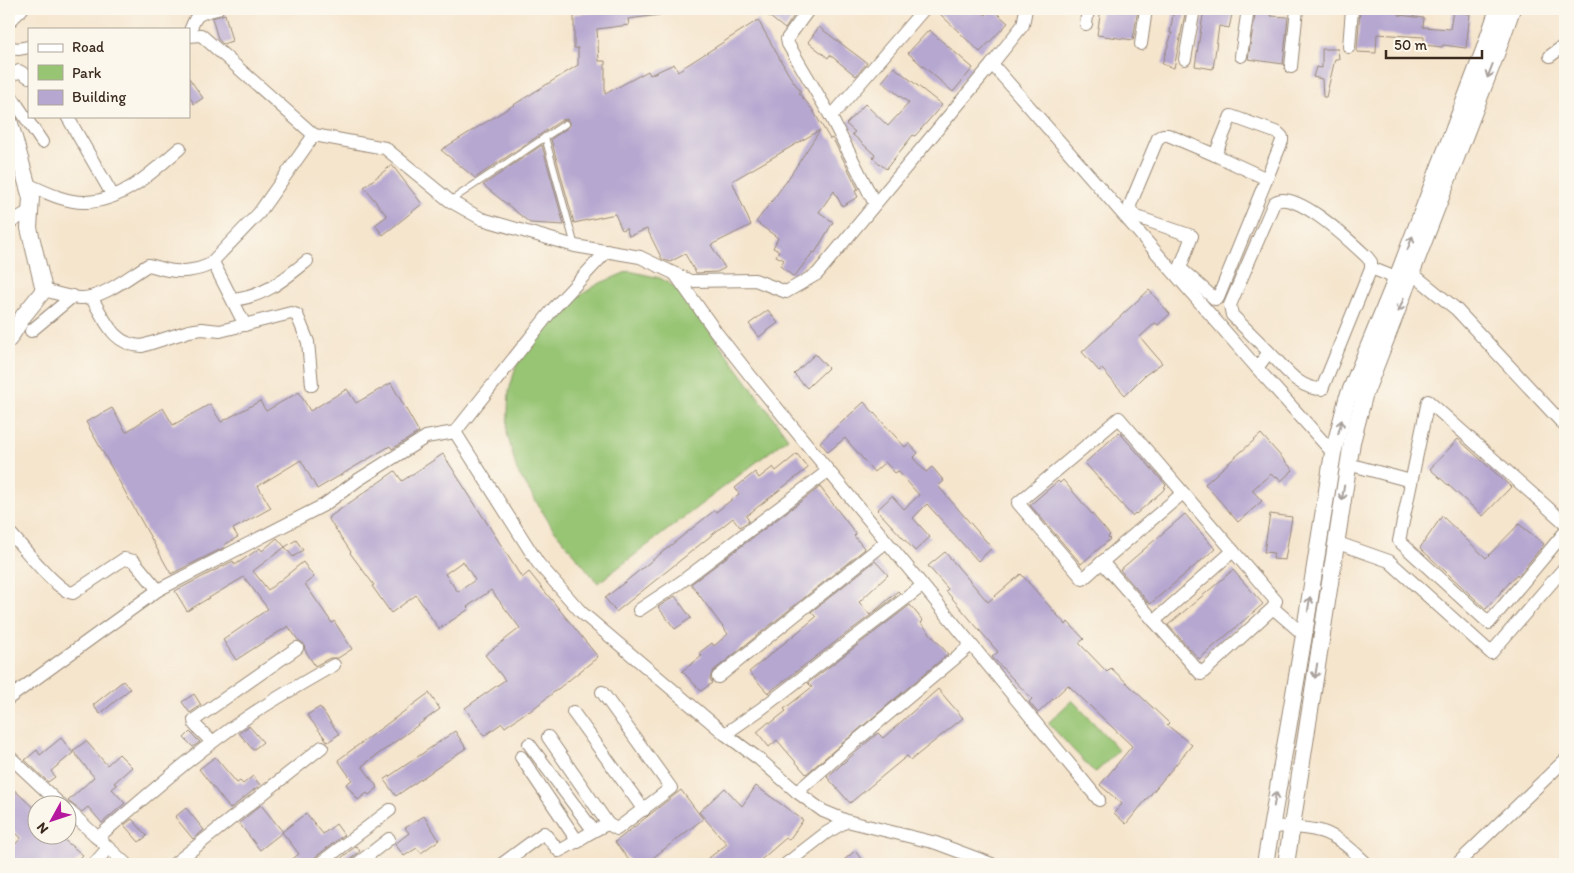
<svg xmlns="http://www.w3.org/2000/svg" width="1574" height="873" font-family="Itim,sans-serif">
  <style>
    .green { fill: #97c573; stroke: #697848 }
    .building { fill: #b6a7d0; fill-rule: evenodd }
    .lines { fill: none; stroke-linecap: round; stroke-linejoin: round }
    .service-casing { stroke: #988876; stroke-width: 8 }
    .minor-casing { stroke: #988876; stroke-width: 14 }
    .tertiary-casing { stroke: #988876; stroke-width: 18 }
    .service { stroke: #fff; stroke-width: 6 }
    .minor { stroke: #fff; stroke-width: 12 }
    .tertiary { stroke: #fff; stroke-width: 16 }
    .oneway { stroke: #a79f9a }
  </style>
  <rect width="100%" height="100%" fill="#fbf7ec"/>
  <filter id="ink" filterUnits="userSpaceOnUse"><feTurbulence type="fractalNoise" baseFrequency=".02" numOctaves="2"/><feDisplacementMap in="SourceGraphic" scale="10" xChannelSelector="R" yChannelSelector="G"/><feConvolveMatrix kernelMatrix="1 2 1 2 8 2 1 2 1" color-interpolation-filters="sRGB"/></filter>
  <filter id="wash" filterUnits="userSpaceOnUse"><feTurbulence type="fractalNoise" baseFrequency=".0096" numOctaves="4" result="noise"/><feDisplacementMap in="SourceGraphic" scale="20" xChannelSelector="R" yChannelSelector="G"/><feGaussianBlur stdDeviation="1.12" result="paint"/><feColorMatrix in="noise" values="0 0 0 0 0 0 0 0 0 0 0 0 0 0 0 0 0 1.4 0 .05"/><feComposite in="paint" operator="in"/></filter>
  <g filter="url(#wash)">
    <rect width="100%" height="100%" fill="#f5e5cd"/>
    <g class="green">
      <path d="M 629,271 L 660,278 L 680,290 L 788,438 L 598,583 L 552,527 L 517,471 L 507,433 L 509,391 L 516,366 L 539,322 L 598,284 Z"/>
      <path d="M 1072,700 L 1119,750 L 1095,773 L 1048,723 Z"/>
    </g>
    <g id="blocks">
      <g class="building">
        <path d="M 608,9 L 660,9 L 660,15 L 628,19 L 629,25 L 597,29 L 599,61 L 605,61 L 605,94 L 648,71 L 650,75 L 674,64 L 678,71 L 758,20 L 789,75 L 801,92 L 799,93 L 812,109 L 830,139 L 832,138 L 835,143 L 858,189 L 855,191 L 858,197 L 842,206 L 834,191 L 819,212 L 833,222 L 815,253 L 813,252 L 794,277 L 780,266 L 784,260 L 776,256 L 779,251 L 773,248 L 778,238 L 756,222 L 786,182 L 820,130 L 732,181 L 751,225 L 711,245 L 725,268 L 717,272 L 696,273 L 685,254 L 670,262 L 662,259 L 647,229 L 629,236 L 626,228 L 622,230 L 615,214 L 574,223 L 551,139 L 569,127 L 569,122 L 567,119 L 562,120 L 475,178 L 441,150 L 578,65 L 578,48 L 574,48 L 574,14 L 608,12 Z"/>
        <path d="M 760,9 L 788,9 L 795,14 L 785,29 Z"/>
        <path d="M 945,9 L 979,9 L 986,15 L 992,9 L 1008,23 L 980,52 L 940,14 Z"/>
        <path d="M 1101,9 L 1123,12 L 1124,9 L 1138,9 L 1133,40 L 1097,35 Z"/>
        <path d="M 1174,9 L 1186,9 L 1174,68 L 1162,64 L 1172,33 L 1170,33 Z"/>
        <path d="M 1204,9 L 1233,10 L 1229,28 L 1219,26 L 1213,69 L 1195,66 Z"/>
        <path d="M 1256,9 L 1272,9 L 1271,16 L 1288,17 L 1283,64 L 1248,59 Z"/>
        <path d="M 1360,9 L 1398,9 L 1398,11 L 1399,11 L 1399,15 L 1424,18 L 1423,27 L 1450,29 L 1453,11 L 1470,14 L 1466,48 L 1443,45 L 1442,47 L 1424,45 L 1424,37 L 1377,34 L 1376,53 L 1357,52 Z"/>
        <path d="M 225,14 L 232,41 L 223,44 L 218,39 L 212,18 Z"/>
        <path d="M 819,27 L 867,63 L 856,76 L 830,55 L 828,58 L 808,42 Z"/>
        <path d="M 929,30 L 973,68 L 953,92 L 908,53 Z"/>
        <path d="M 1322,49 L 1338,49 L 1339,59 L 1335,59 L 1326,97 L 1323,97 L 1322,79 L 1313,77 L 1316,67 L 1322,68 Z"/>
        <path d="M 894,67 L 942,105 L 915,136 L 913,135 L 886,169 L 873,158 L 875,155 L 852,134 L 855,132 L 846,124 L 865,104 L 888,126 L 909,103 L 882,82 Z"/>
        <path d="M 189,78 L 203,98 L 194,104 L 189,96 Z"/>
        <path d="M 542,145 L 564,225 L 530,223 L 483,185 Z"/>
        <path d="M 392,165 L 422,204 L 383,235 L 375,225 L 387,216 L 364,187 Z"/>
        <path d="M 1149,290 L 1170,314 L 1158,325 L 1155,323 L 1140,337 L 1162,363 L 1144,376 L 1125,395 L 1102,369 L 1099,371 L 1082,352 Z"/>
        <path d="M 768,310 L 778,323 L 759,337 L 749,324 Z"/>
        <path d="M 815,354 L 828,368 L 807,388 L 794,374 Z"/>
        <path d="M 391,383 L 419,432 L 392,449 L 390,446 L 317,489 L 301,460 L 258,486 L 271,508 L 233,529 L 238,537 L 224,545 L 225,547 L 171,574 L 86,422 L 112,408 L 126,432 L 163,408 L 173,425 L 210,404 L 221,422 L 260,401 L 266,411 L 299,392 L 310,411 L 347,389 L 356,403 Z"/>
        <path d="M 864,402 L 905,447 L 909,443 L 918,453 L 913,458 L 926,472 L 932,467 L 944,481 L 938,486 L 992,548 L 978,561 L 927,504 L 913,518 L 930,537 L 915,551 L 877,510 L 892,496 L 904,509 L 919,495 L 898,471 L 895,473 L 885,462 L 874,472 L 845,438 L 828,452 L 820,442 Z"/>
        <path d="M 1119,432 L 1166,485 L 1164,487 L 1166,488 L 1136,514 L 1135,513 L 1132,516 L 1085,463 Z"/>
        <path d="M 1261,434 L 1293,470 L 1281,481 L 1277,476 L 1275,478 L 1271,474 L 1252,490 L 1262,501 L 1238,522 L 1205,484 Z"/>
        <path d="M 1458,439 L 1511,487 L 1483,516 L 1430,469 Z"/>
        <path d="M 443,454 L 522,578 L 529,572 L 598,657 L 529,712 L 528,711 L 505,727 L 502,723 L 484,736 L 465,708 L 505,680 L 485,655 L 520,628 L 491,590 L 467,607 L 469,609 L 439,629 L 416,595 L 391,613 L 372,586 L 374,585 L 350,553 L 351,552 L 328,518 L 395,471 L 402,481 ZM 463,561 L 475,580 L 458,592 L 445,574 Z"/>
        <path d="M 797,454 L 808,468 L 746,516 L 749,521 L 740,527 L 733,518 L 616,612 L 605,598 L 715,510 L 716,512 L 739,494 L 735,488 L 755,472 L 759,478 L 773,467 L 776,471 Z"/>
        <path d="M 1063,480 L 1110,535 L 1108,537 L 1110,539 L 1081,564 L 1030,505 L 1058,481 L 1060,483 Z"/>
        <path d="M 820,487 L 856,534 L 854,536 L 865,549 L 713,671 L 710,678 L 712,683 L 701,691 L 682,671 L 702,656 L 699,653 L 712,643 L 714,646 L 728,634 L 691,584 Z"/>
        <path d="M 1185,514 L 1215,549 L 1150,604 L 1120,570 Z"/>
        <path d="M 1270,514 L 1292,517 L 1285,560 L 1273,559 L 1274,553 L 1264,552 Z"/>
        <path d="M 1442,516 L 1486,558 L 1519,524 L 1544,544 L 1518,576 L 1517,574 L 1486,609 L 1420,548 Z"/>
        <path d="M 277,538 L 285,547 L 253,571 L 268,590 L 303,562 L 314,577 L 305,584 L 332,623 L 334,621 L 352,649 L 338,658 L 330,658 L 315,666 L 305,650 L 304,644 L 298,640 L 288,626 L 236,660 L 223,640 L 268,609 L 244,577 L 187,611 L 175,591 L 233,561 L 235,565 L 260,548 L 262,551 Z"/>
        <path d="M 296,540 L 303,550 L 293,557 L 285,547 Z"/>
        <path d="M 945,552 L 988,602 L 1021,574 L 1066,625 L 1068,622 L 1084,639 L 1079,643 L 1107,672 L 1111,668 L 1169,723 L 1167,725 L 1192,745 L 1126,824 L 1114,813 L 1122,804 L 1100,785 L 1132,746 L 1068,685 L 1038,713 L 1029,702 L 1032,699 L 992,657 L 998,652 L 946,591 L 948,589 L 928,566 Z"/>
        <path d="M 875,561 L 888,575 L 859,602 L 870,615 L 898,591 L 900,593 L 768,693 L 749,672 L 816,617 L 811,612 Z"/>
        <path d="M 1233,570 L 1263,604 L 1199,659 L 1168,625 Z"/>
        <path d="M 675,596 L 691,618 L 675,629 L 658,607 Z"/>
        <path d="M 910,605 L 923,621 L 921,623 L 948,654 L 806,774 L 777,740 L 769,747 L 757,732 L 769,722 L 771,723 L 786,711 L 784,709 L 812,687 L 808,683 Z"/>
        <path d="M 123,681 L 130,689 L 100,714 L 93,705 Z"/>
        <path d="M 938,689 L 963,718 L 911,760 L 907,756 L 850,803 L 827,777 L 878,733 L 883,738 Z"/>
        <path d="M 429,693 L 440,709 L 362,766 L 378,788 L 369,795 L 367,793 L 358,800 L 346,784 L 352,780 L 338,760 Z"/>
        <path d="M 194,694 L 201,705 L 190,713 L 182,702 Z"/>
        <path d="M 320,707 L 339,734 L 328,742 L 307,715 Z"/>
        <path d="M 249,726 L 263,742 L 253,750 L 239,733 Z"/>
        <path d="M 455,731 L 466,748 L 396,796 L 384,780 Z"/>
        <path d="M 190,732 L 200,742 L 193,747 L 184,738 Z"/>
        <path d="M 61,738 L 73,753 L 51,771 L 55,777 L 48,782 L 25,760 L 37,750 L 40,755 Z"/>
        <path d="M 86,741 L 107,765 L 119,754 L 132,767 L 114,783 L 117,785 L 112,789 L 125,803 L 102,823 L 88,807 L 82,812 L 68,801 L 94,777 L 73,751 Z"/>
        <path d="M 215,757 L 237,783 L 240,781 L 243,784 L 253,776 L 260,785 L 230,809 L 199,769 Z"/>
        <path d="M 9,785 L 38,812 L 38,836 L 59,836 L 83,855 L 74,864 L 9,864 L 9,851 L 21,838 L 9,826 Z"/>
        <path d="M 756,786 L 803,820 L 789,840 L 786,838 L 756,864 L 701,864 L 727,844 L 699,812 L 725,788 L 742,806 Z"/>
        <path d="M 681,790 L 703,819 L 645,864 L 632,864 L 615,842 Z"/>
        <path d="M 261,805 L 283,832 L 260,850 L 239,823 Z"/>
        <path d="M 186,808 L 204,830 L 193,839 L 175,817 Z"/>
        <path d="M 306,813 L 323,834 L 336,824 L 344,835 L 314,858 L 311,864 L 286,864 L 299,854 L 282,832 Z"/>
        <path d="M 424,816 L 439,840 L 421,853 L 417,848 L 404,856 L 395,844 L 409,833 L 405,828 Z"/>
        <path d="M 132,819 L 147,836 L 139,842 L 124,825 Z"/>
        <path d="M 356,846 L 360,851 L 352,858 L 349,864 L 334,864 Z"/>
        <path d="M 855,851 L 865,864 L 839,864 Z"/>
      </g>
    </g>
  </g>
  <g filter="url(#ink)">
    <use href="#blocks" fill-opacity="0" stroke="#988876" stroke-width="1"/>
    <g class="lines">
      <defs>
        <g id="service">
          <path d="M 545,137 L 575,246"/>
          <path d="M 450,201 L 565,124"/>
        </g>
        <g id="minor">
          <path d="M 809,9 L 787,39 L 788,44 L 831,117"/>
          <path d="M 9,22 L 22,9"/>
          <path d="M 1086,24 L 1088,9"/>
          <path d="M 189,34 C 195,15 197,13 217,9"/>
          <path d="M 189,36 L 201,35 L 314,135"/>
          <path d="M 1141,44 L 1146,9"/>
          <path d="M 9,47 L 18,49 L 29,47"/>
          <path d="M 1349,47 L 1352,9"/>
          <path d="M 1241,56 L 1248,9"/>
          <path d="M 1550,56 L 1565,45"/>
          <path d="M 1185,59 L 1194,9"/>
          <path d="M 992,64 L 1257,368 L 1333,453"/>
          <path d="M 1291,67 L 1297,9"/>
          <path d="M 9,77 L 19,71 L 29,77"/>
          <path d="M 9,93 L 42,142"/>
          <path d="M 67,116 L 113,196"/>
          <path d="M 1231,116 L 1278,133 L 1282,137 L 1282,141 L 1218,298 L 1215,299 L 1180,268 L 1192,236 L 1137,217 L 1131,212 L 1130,205 L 1158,138 L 1163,135 L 1168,135 L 1215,155 Z"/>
          <path d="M 314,135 L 385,148 L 450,201 L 482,219 L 575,246 L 640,257 L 690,281 L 755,280 L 786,292 L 817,274 L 992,64 L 1023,25 L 1026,9"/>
          <path d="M 1215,155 L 1267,179"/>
          <path d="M 27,184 C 45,192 66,203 86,202 C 123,201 154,171 180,148"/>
          <path d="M 875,204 L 831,117 L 924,9"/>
          <path d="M 9,223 L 30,211"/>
          <path d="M 213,262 L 245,325"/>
          <path d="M 1371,268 L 1396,278"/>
          <path d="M 675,274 L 716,332 L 749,374 L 1099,800"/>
          <path d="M 1413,274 L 1456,309 L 1565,426"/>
          <path d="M 44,290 C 56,293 70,298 82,298 C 103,298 130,276 148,265 C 155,266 161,269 168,270 C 181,273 198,270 209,265 L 259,213 L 314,135"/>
          <path d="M 91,297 C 105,319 112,345 142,346 L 189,331 L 202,329 L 220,331 L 291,313 L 297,315 L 308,342 L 312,385"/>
          <path d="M 233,300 C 265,296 282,281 307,261"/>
          <path d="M 31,331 L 73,296"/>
          <path d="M 1257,368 L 1269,352 L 1232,315 L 1230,305 L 1274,203 C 1293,186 1352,243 1367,257 L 1371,262 L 1371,268 L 1322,389 C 1298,389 1285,368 1269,352"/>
          <path d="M 455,432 L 553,309 L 607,251"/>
          <path d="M 1348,464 L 1411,481"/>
          <path d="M 1565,523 L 1428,401 L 1399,541 L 1489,623 L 1565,532"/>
          <path d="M 9,532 C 22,545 57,592 73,593 L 124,559 L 134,561 L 158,590"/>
          <path d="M 1335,542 L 1389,561 L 1491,653 L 1565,567"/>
          <path d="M 1102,562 L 1183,493"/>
          <path d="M 1273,608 L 1276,601 L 1119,418 L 1018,503 L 1083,579 L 1102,562 L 1201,674 L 1273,608 L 1304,635"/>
          <path d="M 639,610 L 681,582 L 828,471"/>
          <path d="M 1154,621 L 1233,551"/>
          <path d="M 718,677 L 886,542"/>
          <path d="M 9,698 L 158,590 L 324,505 L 358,480 L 426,437 L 455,432 L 538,563 L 581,612 L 725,734 L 759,759 L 797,792 L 823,811 L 847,821 L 936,843 L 992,864"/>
          <path d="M 573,712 L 644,810"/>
          <path d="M 725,734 L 761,709 L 922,586"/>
          <path d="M 548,737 L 608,824"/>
          <path d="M 212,742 L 195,725 L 194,720 L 297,648"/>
          <path d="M 529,744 L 593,830"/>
          <path d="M 9,756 L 62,806"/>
          <path d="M 521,757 L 578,842"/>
          <path d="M 797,792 L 844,751 L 971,645"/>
          <path d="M 68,810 L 126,864"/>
          <path d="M 1271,826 C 1286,827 1301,827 1315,830 C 1335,833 1352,850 1367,864"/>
          <path d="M 97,838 C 146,797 193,754 246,718 C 274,699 304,682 334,665"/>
          <path d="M 94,864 L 108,848"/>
          <path d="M 174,864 L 322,747"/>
          <path d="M 319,864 L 390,810"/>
          <path d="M 357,864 L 389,839"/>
          <path d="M 502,864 L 544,833 L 559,851 C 576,843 590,831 608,824 L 617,829 L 671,788 L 602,692"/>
          <path d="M 786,864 L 826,833 L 847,821"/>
          <path d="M 1457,864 L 1565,760"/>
        </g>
        <g id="tertiary">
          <path d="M 9,120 L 31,198 L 29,228 L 44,290 L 24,315 L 9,339"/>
          <path d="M 1265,864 L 1304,635 L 1333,453 L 1347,399 L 1400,270 L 1484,50 L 1498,9"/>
          <path d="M 1286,864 L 1352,442 L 1364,396 L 1495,57 L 1512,9"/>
        </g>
      </defs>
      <use href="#service" class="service-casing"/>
      <use href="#minor" class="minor-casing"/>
      <use href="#tertiary" class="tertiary-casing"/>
      <use href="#service" class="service"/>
      <use href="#minor" class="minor"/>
      <use href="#tertiary" class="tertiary"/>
    </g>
    <defs><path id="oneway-shaft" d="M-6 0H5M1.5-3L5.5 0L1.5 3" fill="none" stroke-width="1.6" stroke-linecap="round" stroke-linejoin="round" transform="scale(1.25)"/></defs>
    <g class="oneway">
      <use href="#oneway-shaft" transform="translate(1490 71) rotate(111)"/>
      <use href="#oneway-shaft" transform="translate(1410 243) rotate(-69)"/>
      <use href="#oneway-shaft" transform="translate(1401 305) rotate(112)"/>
      <use href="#oneway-shaft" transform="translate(1340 427) rotate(-75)"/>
      <use href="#oneway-shaft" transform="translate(1343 493) rotate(99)"/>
      <use href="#oneway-shaft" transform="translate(1309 604) rotate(-81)"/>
      <use href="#oneway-shaft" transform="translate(1316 671) rotate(99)"/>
      <use href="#oneway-shaft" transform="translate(1275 799) rotate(-81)"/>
    </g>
  </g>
  <rect width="1574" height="873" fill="none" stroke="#fbf7ec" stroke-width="30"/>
  <rect x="28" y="28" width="162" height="90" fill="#fbf7ec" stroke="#aea59a"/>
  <rect x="38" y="44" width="25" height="8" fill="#ffffff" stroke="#aea59a"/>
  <text x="72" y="52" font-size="15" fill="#3b2a1e">Road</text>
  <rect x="38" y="65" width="25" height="15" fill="#97c573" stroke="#aea59a"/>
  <text x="72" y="78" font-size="15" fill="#3b2a1e">Park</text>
  <rect x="38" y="90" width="25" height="15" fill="#b6a7d0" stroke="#aea59a"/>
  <text x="72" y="102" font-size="15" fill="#3b2a1e">Building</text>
  <g transform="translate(52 820) rotate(230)"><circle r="24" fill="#fbf7ec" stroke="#aea59a"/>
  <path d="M0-4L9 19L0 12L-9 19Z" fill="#b5179e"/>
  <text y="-8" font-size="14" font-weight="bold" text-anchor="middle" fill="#3b2a1e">N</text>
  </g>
  <path d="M1386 50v8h96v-8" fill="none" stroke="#3b2a1e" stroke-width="2.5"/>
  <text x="1394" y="50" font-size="15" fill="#3b2a1e" stroke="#fbf7ec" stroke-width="4" paint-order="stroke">50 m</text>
</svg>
